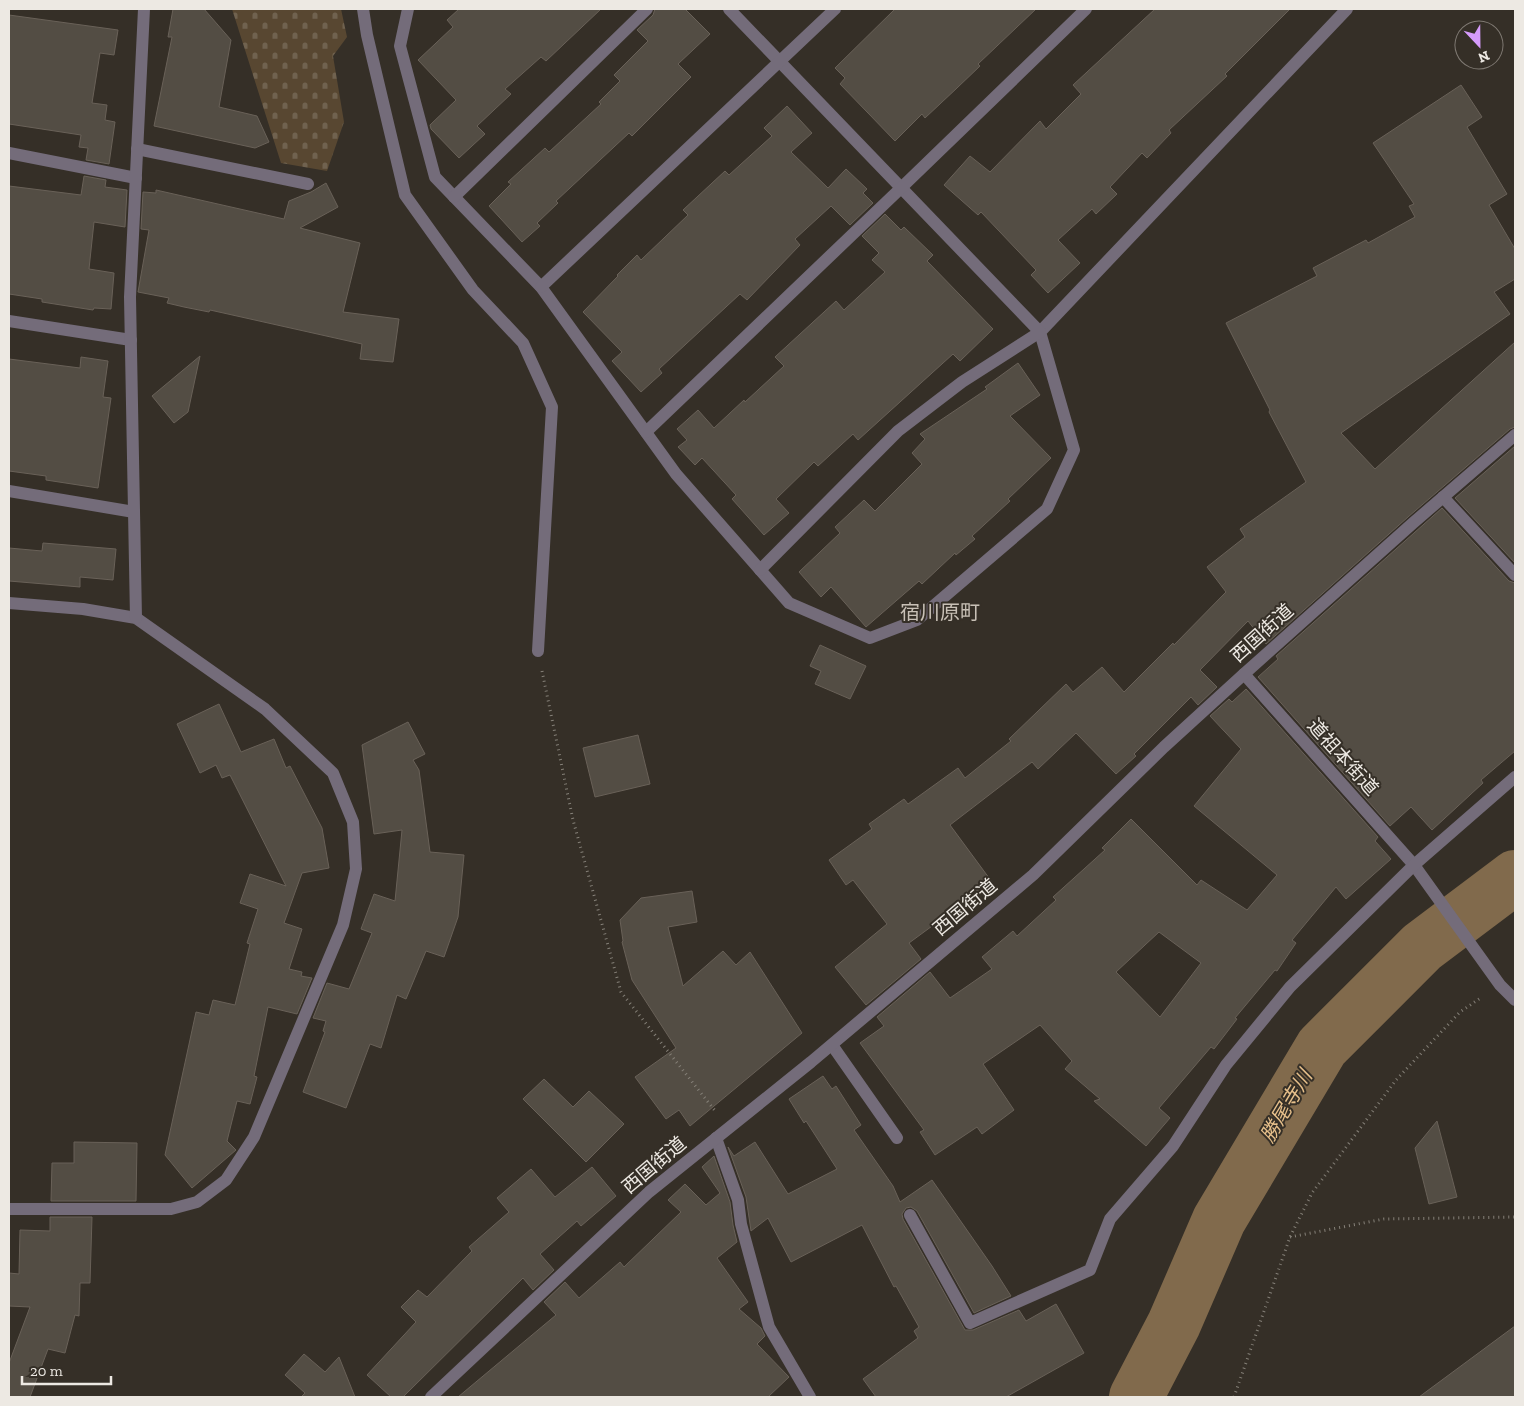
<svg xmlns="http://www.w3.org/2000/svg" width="1524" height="1406" font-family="'Zilla Slab','Noto Sans JP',serif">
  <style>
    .cemetery { fill: url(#cemetery-stones) }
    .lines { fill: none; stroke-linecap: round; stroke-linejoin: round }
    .river { stroke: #816a4c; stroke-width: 54 }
    .building { fill: #534d44; stroke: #696158; fill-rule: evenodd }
    .path { stroke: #858078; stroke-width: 3; stroke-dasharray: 1 4; stroke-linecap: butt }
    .lane { stroke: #746c7a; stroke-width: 12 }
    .street { stroke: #746c7a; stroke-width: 12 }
    .labels { text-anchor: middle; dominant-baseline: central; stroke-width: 4; stroke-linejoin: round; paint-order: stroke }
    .street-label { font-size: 19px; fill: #ede9e3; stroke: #352f27 }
    .neighbourhood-label { font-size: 20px; fill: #c8c0b6; stroke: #352f27 }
    .water-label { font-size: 20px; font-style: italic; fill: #e7c08b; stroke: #352f27 }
  </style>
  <defs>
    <pattern id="cemetery-stones" width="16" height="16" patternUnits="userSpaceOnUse" patternTransform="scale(1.25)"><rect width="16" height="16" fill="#584731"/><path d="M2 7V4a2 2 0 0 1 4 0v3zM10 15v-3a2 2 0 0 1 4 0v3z" fill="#70624f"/></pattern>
  </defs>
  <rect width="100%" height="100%" fill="#352f27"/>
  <path class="cemetery" d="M 232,9 L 341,9 L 347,37 L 333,56 L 344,122 L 327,171 L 281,163 Z"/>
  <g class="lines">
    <path class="river" d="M 1136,1397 L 1174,1324 L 1219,1220 L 1322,1047 L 1422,947 L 1515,877"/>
  </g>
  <g class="building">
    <path d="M 173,9 L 204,9 L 231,40 L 219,107 L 257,116 L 269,142 L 255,148 L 154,126 L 172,37 L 168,37 Z"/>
    <path d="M 459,9 L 601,9 L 546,61 L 541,57 L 505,89 L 511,94 L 477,126 L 485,134 L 459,158 L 431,129 L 430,125 L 456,100 L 418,60 L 453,27 L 447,20 Z"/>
    <path d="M 655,9 L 685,9 L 710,34 L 678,64 L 691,77 L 632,136 L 629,133 L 556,201 L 558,203 L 537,223 L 540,226 L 522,242 L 489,206 L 511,184 L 508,182 L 545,148 L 549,152 L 601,104 L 599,102 L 620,81 L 614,75 L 648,41 L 637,30 L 653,15 Z"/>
    <path d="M 895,9 L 1036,9 L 978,64 L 980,66 L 957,88 L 925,118 L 922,114 L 895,141 L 840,84 L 845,78 L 835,68 Z"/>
    <path d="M 1155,9 L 1290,9 L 1225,74 L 1227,76 L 1169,130 L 1171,133 L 1147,158 L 1142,153 L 1110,187 L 1117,194 L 1096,214 L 1092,209 L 1058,240 L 1080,263 L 1048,293 L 1031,275 L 1036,270 L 981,212 L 978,215 L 944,185 L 970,156 L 990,172 L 1040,121 L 1046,129 L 1081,94 L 1073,85 Z"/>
    <path d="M 9,15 L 118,30 L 114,55 L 100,53 L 92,103 L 107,105 L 105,120 L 115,122 L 109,164 L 86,160 L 88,148 L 79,147 L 81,135 L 9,124 Z"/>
    <path d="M 1461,85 L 1482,117 L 1467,127 L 1507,194 L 1489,205 L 1515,249 L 1515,279 L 1494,292 L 1510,314 L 1341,433 L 1375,469 L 1515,342 L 1515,427 L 1510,429 L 1408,517 L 1266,644 L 1248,621 L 1200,670 L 1217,687 L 1198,705 L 1191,697 L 1134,754 L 1136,756 L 1116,774 L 1076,733 L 1038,769 L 1032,762 L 950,825 L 992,882 L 909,943 L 921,959 L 866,1005 L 835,967 L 887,924 L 853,880 L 846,885 L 829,860 L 872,829 L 869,824 L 904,799 L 908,804 L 958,768 L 965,778 L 1011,741 L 1009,739 L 1066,684 L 1073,692 L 1102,667 L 1124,692 L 1173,643 L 1174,645 L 1226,592 L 1207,567 L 1245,537 L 1240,529 L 1306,482 L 1269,412 L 1270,410 L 1226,323 L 1317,276 L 1313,268 L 1366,240 L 1368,243 L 1415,217 L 1409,206 L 1414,204 L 1373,143 Z"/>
    <path d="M 787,106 L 812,133 L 791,152 L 828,188 L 846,169 L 867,189 L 863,193 L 873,203 L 850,225 L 831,206 L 795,239 L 800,245 L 747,300 L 740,294 L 659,369 L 662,373 L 641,392 L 612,361 L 622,352 L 583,312 L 618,276 L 617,275 L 637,255 L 641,260 L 688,215 L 683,210 L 725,171 L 729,175 L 772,136 L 764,128 Z"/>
    <path d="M 84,176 L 106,180 L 105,187 L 127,190 L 125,227 L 94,222 L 89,269 L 114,273 L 111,309 L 94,308 L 93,310 L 42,302 L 42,299 L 9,294 L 9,186 L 81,195 Z"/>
    <path d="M 326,183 L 338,207 L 300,228 L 360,243 L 343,312 L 399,319 L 393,362 L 360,359 L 362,344 L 210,310 L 209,312 L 184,307 L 167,303 L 169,298 L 138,292 L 149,230 L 141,229 L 143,192 L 156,193 L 156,190 L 284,219 L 289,201 L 311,192 Z"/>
    <path d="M 885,214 L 901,230 L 904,227 L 933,255 L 927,261 L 993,329 L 960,361 L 953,354 L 858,440 L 853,434 L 818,466 L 814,462 L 776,499 L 789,513 L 764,535 L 732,499 L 736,495 L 702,458 L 695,465 L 678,447 L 687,440 L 677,429 L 698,410 L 714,428 L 744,400 L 745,402 L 784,366 L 775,357 L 836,301 L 844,310 L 885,272 L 872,260 L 879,253 L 862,236 Z"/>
    <path d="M 200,356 L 188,412 L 174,423 L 152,396 Z"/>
    <path d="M 81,357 L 108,361 L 103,397 L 111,398 L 98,488 L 46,480 L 46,476 L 9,471 L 9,359 L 80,368 Z"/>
    <path d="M 1018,363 L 1040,395 L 1010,416 L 1051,458 L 1008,499 L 1010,501 L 972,536 L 975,539 L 956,555 L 955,553 L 922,584 L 919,581 L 866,627 L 831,587 L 821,597 L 799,572 L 840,533 L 835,527 L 864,500 L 875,511 L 922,464 L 912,453 L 925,439 L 920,434 L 987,389 L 985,387 Z"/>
    <path d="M 1515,446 L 1515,563 L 1455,498 Z"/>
    <path d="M 1442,508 L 1509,581 L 1515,583 L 1515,751 L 1481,780 L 1483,783 L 1432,830 L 1411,807 L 1390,826 L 1258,677 L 1278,659 L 1276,656 Z"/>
    <path d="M 43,543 L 116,549 L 113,580 L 80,577 L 80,587 L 9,581 L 9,548 L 42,551 Z"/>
    <path d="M 820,645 L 866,666 L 850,699 L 815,684 L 821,671 L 810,666 Z"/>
    <path d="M 1246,689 L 1378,837 L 1375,841 L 1391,859 L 1346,899 L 1336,887 L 1292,940 L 1296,943 L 1277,971 L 1275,970 L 1235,1018 L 1237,1019 L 1214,1049 L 1211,1047 L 1159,1108 L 1170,1118 L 1146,1146 L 1094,1101 L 1100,1099 L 1065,1069 L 1072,1061 L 1040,1025 L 983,1064 L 1014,1110 L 982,1134 L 977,1127 L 935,1155 L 920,1132 L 924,1130 L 860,1043 L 884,1026 L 877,1017 L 930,972 L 950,998 L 992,969 L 982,957 L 1013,931 L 1017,936 L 1056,900 L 1053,897 L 1105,850 L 1102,848 L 1131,819 L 1197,885 L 1201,880 L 1247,910 L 1277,875 L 1194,806 L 1241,749 L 1210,716 L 1229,699 L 1232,702 ZM 1159,932 L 1201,963 L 1160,1017 L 1116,972 Z"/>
    <path d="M 219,704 L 241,752 L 274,739 L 286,768 L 290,766 L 322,828 L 329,868 L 302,873 L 284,923 L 302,929 L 289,969 L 302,972 L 301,976 L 312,978 L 297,1014 L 268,1007 L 254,1076 L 257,1077 L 250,1104 L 237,1101 L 227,1141 L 236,1150 L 192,1188 L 165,1155 L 196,1012 L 209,1015 L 213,1000 L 235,1005 L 250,944 L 247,943 L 258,909 L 240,903 L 250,874 L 286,886 L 230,775 L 222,778 L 216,765 L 200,773 L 177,724 Z"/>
    <path d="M 408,722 L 425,754 L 413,760 L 419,770 L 430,852 L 464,855 L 458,917 L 444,957 L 426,951 L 406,999 L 397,995 L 381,1048 L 370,1044 L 346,1108 L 303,1092 L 325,1032 L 323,1031 L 326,1021 L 313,1018 L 327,983 L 349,989 L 372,933 L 361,929 L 374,894 L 395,901 L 402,830 L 374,834 L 362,745 Z"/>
    <path d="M 638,735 L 650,784 L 595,797 L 583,748 Z"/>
    <path d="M 692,891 L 697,922 L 668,927 L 683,986 L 723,951 L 736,965 L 750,952 L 802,1033 L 690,1126 L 679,1110 L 666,1119 L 635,1077 L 676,1048 L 632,980 L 622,942 L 623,941 L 620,920 L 641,898 Z"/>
    <path d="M 823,1076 L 832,1089 L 836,1086 L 852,1111 L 861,1125 L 854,1130 L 893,1186 L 900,1202 L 932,1180 L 992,1266 L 1011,1296 L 974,1313 L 917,1211 L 911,1207 L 906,1208 L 902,1214 L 903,1219 L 965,1330 L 973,1330 L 1019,1310 L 1026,1321 L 1056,1304 L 1084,1353 L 1006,1397 L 876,1397 L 863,1379 L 918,1338 L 914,1331 L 919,1327 L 896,1286 L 894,1287 L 862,1225 L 791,1262 L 768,1218 L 751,1231 L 746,1197 L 728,1147 L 734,1156 L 755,1142 L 788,1194 L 837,1169 L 806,1121 L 804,1123 L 789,1099 Z"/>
    <path d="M 544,1079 L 573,1107 L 589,1091 L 624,1124 L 586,1162 L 523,1099 Z"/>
    <path d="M 1437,1121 L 1457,1197 L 1429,1204 L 1415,1148 Z"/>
    <path d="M 74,1142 L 137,1143 L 136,1201 L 51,1201 L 52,1163 L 74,1163 Z"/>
    <path d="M 714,1156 L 730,1202 L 733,1225 L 737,1242 L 717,1258 L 748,1302 L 739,1309 L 761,1328 L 765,1336 L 757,1344 L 789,1377 L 768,1397 L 458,1397 L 556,1315 L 544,1302 L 565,1282 L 579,1298 L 620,1262 L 624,1267 L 681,1212 L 668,1200 L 685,1184 L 706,1205 L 720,1193 L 702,1167 Z"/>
    <path d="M 592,1167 L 616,1196 L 581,1226 L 577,1221 L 540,1254 L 554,1270 L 533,1290 L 523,1278 L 403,1397 L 391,1397 L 367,1375 L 416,1322 L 401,1307 L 418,1290 L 427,1297 L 472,1251 L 469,1247 L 509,1212 L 497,1198 L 531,1169 L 555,1197 Z"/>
    <path d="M 50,1217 L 92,1217 L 90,1283 L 80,1283 L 79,1316 L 75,1315 L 65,1353 L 48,1349 L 30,1397 L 9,1397 L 9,1363 L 30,1307 L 9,1306 L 9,1273 L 19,1274 L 20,1230 L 50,1231 Z"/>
    <path d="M 1515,1326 L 1515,1397 L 1419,1397 Z"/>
    <path d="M 304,1354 L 325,1372 L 339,1357 L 355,1397 L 301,1397 L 305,1393 L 285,1375 Z"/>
  </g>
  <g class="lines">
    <g class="path">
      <path d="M 542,671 L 573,820 L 621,992 L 716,1112"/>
      <path d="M 1290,1237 L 1384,1219 L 1515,1217"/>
      <path d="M 1234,1397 L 1290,1237 L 1312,1193 L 1396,1080 L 1460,1012 L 1482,997"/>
    </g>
    <g class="lane">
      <path d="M 137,149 L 308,184"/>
      <path d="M 832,1045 L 897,1138"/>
      <path d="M 716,1138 L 738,1200 L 741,1224 L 769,1327 L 810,1397"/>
    </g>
    <g class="street">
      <path d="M 363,9 L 367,35 L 405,195 L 473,290 L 523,343 L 552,407 L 538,651"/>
      <path d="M 408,9 L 400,46 L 435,177 L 541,287 L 676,474 L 789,603 L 870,638 L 917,620 L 1047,509 L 1074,450 L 1040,332 L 1347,9"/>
      <path d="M 729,9 L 1040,332 L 962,382 L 898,431 L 760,570"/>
      <path d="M 9,153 L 136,178"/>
      <path d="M 454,197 L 647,9"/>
      <path d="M 541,287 L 835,9"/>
      <path d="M 9,321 L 131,340"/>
      <path d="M 646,432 L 901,188 L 1086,9"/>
      <path d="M 9,491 L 134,512"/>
      <path d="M 1443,497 L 1515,575"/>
      <path d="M 9,603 L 83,609 L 136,618 L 265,709 L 333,773 L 353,822 L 356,869 L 343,925 L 254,1137 L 226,1180 L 197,1202 L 171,1209 L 9,1209"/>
      <path d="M 136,618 L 130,297 L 144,9"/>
      <path d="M 1244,674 L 1414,865 L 1500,985 L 1515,1000"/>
      <path d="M 910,1215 L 970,1323 L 1090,1270 L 1110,1219 L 1173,1146 L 1226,1065 L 1290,987 L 1414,865 L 1515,777"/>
      <path d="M 431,1397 L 649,1192 L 811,1062 L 1033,875 L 1164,747 L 1244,674 L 1413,523 L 1515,435"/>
    </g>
  </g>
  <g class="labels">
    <g class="street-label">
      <text transform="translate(1262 633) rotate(-42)">西国街道</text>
      <text transform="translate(1343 757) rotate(48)">道祖本街道</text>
      <text transform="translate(965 907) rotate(-40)">西国街道</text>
      <text transform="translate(654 1165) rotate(-40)">西国街道</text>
    </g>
    <g class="neighbourhood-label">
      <text x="940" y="612">宿川原町</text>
    </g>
    <g class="water-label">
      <text transform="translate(1286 1106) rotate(-59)">勝尾寺川</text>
    </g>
  </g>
  <rect width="1524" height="1406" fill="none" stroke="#ede9e3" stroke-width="20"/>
  <g transform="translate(1479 45) rotate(158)"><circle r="24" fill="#352f27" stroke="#7f7972"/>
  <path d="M0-4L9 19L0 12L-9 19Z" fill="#d59bfa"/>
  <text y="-8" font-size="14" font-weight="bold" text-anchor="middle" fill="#ede9e3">N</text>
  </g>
  <path d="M22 1376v8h89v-8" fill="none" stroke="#ede9e3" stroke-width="2.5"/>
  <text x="30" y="1376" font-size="15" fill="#ede9e3" stroke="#352f27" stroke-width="4" paint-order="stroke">20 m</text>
</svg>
